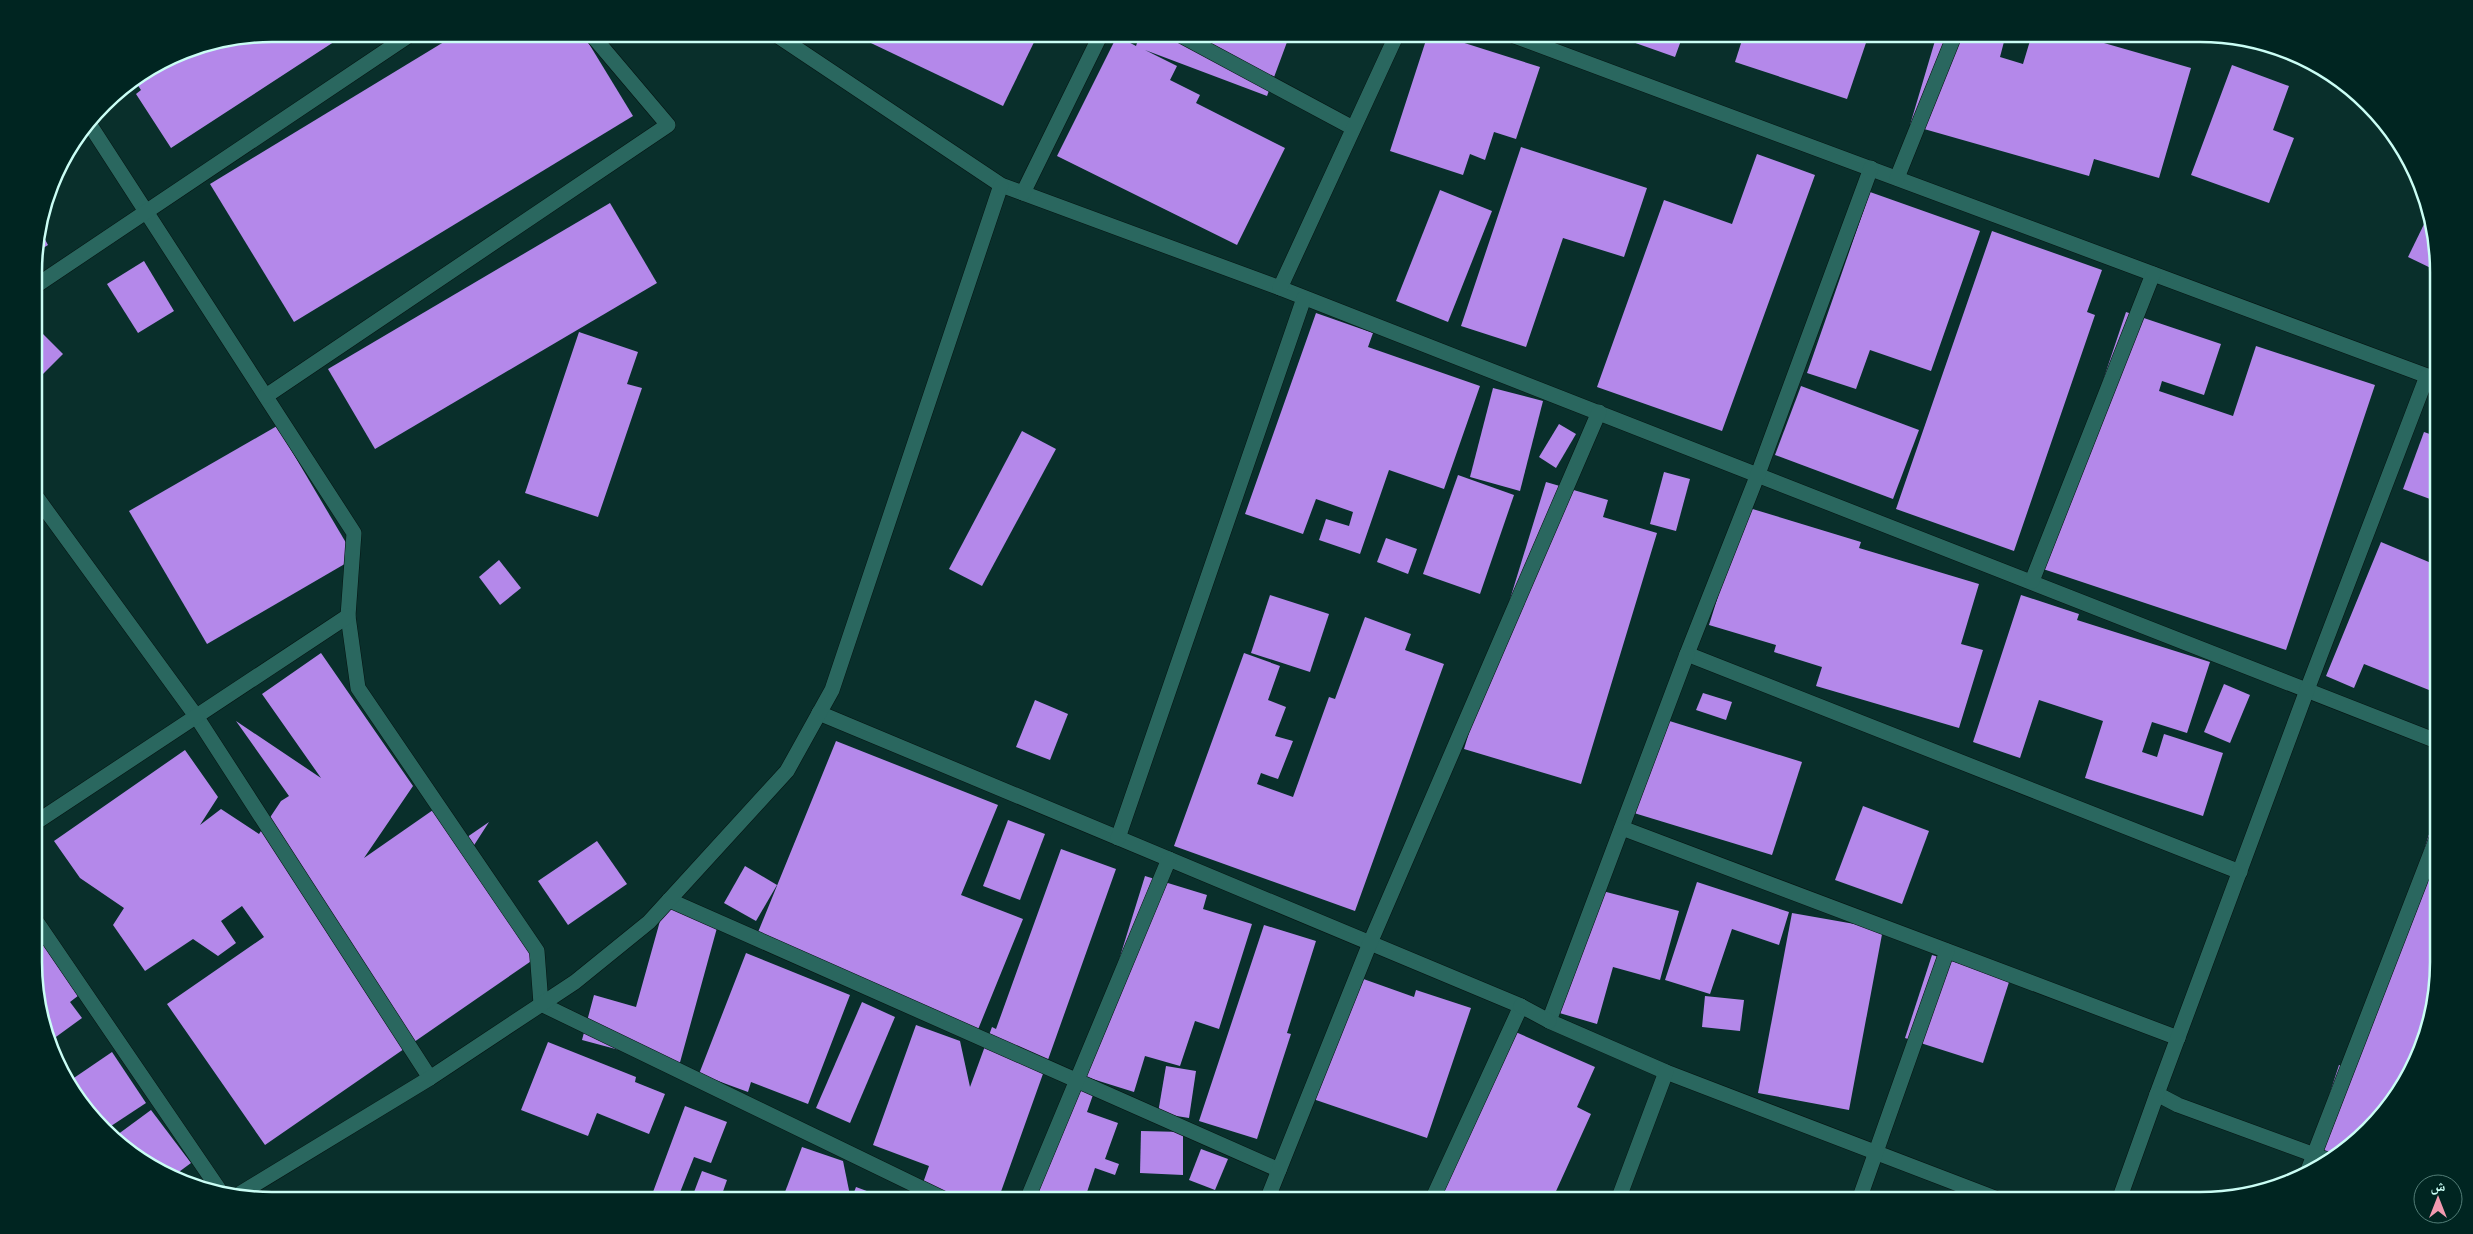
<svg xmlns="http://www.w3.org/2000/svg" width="2473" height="1234" font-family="Raleway,'Noto Naskh Arabic',sans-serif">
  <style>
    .building { fill: #b488ea }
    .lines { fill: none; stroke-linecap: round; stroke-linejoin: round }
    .minor-casing { stroke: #061412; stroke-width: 16 }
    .minor { stroke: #2a675f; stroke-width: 15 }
    .rim { fill: none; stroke: #cafef5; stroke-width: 2.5 }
  </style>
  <rect width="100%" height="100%" fill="#092f2b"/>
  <g class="building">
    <path d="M 272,34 L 346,34 L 171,148 L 136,94 L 141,90 L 135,81 L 181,52 Z"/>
    <path d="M 457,34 L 583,34 L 633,116 L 294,322 L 210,184 Z"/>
    <path d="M 852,34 L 1038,34 L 1003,106 Z"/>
    <path d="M 1140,34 L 1290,34 L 1267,96 L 1145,50 L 1177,66 L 1170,80 L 1200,95 L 1196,103 L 1285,148 L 1237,245 L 1057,156 L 1117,36 L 1136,46 Z"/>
    <path d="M 1428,34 L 1436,34 L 1540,67 L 1516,139 L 1494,132 L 1485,160 L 1470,154 L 1463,175 L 1390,151 Z"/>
    <path d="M 1610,34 L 1709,34 L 1706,43 L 1683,35 L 1675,57 Z"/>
    <path d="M 1744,34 L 1869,34 L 1847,99 L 1735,62 Z"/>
    <path d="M 1937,34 L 2006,34 L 2000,57 L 2023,64 L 2032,34 L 2092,34 L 2090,39 L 2191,68 L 2159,178 L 2094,159 L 2089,176 L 1910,125 Z"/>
    <path d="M 2232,65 L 2289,86 L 2273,130 L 2294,138 L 2269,203 L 2191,175 Z"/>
    <path d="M 1521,147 L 1647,188 L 1624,257 L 1563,238 L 1526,347 L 1461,326 Z"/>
    <path d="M 1757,154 L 1815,175 L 1722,431 L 1597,387 L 1664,200 L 1732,224 Z"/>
    <path d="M 1440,190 L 1492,211 L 1448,322 L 1396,301 Z"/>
    <path d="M 1870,192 L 1980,231 L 1931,371 L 1870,350 L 1856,389 L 1807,373 Z"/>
    <path d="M 610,203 L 657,283 L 375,449 L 328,369 Z"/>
    <path d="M 2428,216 L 2437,241 L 2437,271 L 2408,257 Z"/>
    <path d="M 1992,231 L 2102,270 L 2087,312 L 2095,315 L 2014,551 L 1896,509 Z"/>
    <path d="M 41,232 L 48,245 L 35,253 L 38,244 Z"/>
    <path d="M 144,261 L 174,311 L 138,333 L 107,284 Z"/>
    <path d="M 2126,312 L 2221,344 L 2204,395 L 2162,381 L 2159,391 L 2233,416 L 2256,346 L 2375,385 L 2286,650 L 2040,568 Z"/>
    <path d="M 1316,313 L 1373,333 L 1368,347 L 1480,386 L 1444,489 L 1389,470 L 1360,554 L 1319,540 L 1326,519 L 1349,526 L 1353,512 L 1316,499 L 1303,534 L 1245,514 Z"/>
    <path d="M 38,329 L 63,354 L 35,382 L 34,333 Z"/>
    <path d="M 579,332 L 638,352 L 627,384 L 642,388 L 598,517 L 525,493 Z"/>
    <path d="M 1801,386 L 1919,430 L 1893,499 L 1775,455 Z"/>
    <path d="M 1493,388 L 1543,401 L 1520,491 L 1470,477 Z"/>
    <path d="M 1559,424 L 1576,434 L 1556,468 L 1539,457 Z"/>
    <path d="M 277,426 L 355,558 L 207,644 L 129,511 Z"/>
    <path d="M 1022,431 L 1056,449 L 982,586 L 949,569 Z"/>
    <path d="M 2424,432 L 2438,437 L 2438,502 L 2403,489 Z"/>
    <path d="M 1664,472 L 1690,479 L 1676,531 L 1650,524 Z"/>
    <path d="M 1458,475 L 1514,495 L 1480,594 L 1423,574 Z"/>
    <path d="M 1546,482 L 1608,500 L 1603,517 L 1657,533 L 1581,784 L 1464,749 Z"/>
    <path d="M 1746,507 L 1861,542 L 1859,548 L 1979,584 L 1961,644 L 1983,650 L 1959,728 L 1816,686 L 1822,667 L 1774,652 L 1776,645 L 1709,625 Z"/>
    <path d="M 1386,538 L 1417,549 L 1408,574 L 1377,562 Z"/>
    <path d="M 2381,542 L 2436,565 L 2438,560 L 2439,694 L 2364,664 L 2354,688 L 2326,676 Z"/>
    <path d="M 499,560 L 521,588 L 500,605 L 479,577 Z"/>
    <path d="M 1270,595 L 1329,614 L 1310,672 L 1251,653 Z"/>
    <path d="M 2021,595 L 2079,614 L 2077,620 L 2210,662 L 2187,733 L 2152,722 L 2142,752 L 2157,757 L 2164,734 L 2223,753 L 2203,816 L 2085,778 L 2103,721 L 2039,700 L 2020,758 L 1973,742 Z"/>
    <path d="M 1365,617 L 1411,634 L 1405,650 L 1444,664 L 1355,911 L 1174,846 L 1244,653 L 1280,666 L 1268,700 L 1286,707 L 1275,736 L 1293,741 L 1278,779 L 1261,773 L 1257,784 L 1293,797 L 1329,697 L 1335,699 Z"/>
    <path d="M 321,653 L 413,786 L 364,858 L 433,810 L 457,844 L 489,822 L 469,853 L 540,955 L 265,1145 L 167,1004 L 264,937 L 242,906 L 221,921 L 236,943 L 218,956 L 193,939 L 145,971 L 113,925 L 124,908 L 80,878 L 54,841 L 185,750 L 218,797 L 200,825 L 221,809 L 259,834 L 281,801 L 289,796 L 236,721 L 321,778 L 262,694 Z"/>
    <path d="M 2224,684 L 2250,695 L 2230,743 L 2204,732 Z"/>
    <path d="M 1703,693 L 1732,702 L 1726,720 L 1696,710 Z"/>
    <path d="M 1035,700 L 1068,714 L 1050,760 L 1016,747 Z"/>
    <path d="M 1663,719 L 1802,762 L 1772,855 L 1634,813 Z"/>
    <path d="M 836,741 L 998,805 L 961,895 L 1023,919 L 977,1032 L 754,942 Z"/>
    <path d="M 2439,804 L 2439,962 L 2415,1067 L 2380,1119 L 2333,1160 L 2319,1167 L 2307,1163 L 2339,1065 L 2352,1069 Z"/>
    <path d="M 1863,806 L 1929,831 L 1902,904 L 1835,880 Z"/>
    <path d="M 1008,820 L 1045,834 L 1020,900 L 983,886 Z"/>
    <path d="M 597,841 L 627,884 L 568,925 L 538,881 Z"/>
    <path d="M 1061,849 L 1116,869 L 998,1200 L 917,1200 L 929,1166 L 873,1145 L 916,1025 L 960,1041 L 970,1087 L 992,1027 L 996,1029 Z"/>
    <path d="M 745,866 L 777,885 L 756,921 L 724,903 Z"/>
    <path d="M 1145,876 L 1207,895 L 1203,909 L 1252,924 L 1219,1029 L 1195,1021 L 1180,1066 L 1145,1056 L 1134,1092 L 1083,1076 Z"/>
    <path d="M 1697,882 L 1789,912 L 1779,945 L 1732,929 L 1710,994 L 1665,980 Z"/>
    <path d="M 1591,888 L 1679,911 L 1660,980 L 1613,967 L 1597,1024 L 1556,1012 Z"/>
    <path d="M 665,903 L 720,917 L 679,1066 L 582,1040 L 594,995 L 636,1007 Z"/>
    <path d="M 1792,913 L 1883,929 L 1849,1110 L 1758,1093 Z"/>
    <path d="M 1264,925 L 1316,941 L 1287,1033 L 1291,1034 L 1257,1139 L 1199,1121 Z"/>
    <path d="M 36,928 L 83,992 L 70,1002 L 82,1018 L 49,1042 L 36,993 Z"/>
    <path d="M 746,953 L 850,995 L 808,1104 L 751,1082 L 748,1092 L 699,1074 Z"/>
    <path d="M 1932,955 L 2010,979 L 1983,1063 L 1905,1038 Z"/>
    <path d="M 1355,976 L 1414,997 L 1416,990 L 1471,1008 L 1427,1138 L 1313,1099 Z"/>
    <path d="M 1705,996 L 1744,1000 L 1740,1031 L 1702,1027 Z"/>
    <path d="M 862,1002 L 895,1017 L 850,1123 L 816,1108 Z"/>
    <path d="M 1511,1030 L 1595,1067 L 1577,1107 L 1591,1114 L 1552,1200 L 1434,1200 Z"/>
    <path d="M 548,1042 L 636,1077 L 635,1082 L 665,1094 L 649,1134 L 597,1113 L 588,1136 L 521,1110 Z"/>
    <path d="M 112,1052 L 146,1103 L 108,1128 L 83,1107 L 68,1082 Z"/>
    <path d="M 1166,1066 L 1196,1071 L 1189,1118 L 1158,1113 Z"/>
    <path d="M 1068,1083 L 1094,1092 L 1087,1112 L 1118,1123 L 1105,1159 L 1119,1164 L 1115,1175 L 1095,1168 L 1087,1192 L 1110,1200 L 1025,1200 Z"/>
    <path d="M 685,1106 L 727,1122 L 711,1163 L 694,1157 L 677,1200 L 650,1200 Z"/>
    <path d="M 151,1110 L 191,1163 L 172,1177 L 167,1176 L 117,1135 Z"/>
    <path d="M 1141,1131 L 1183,1132 L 1183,1175 L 1140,1173 Z"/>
    <path d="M 802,1147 L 843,1161 L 851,1200 L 782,1200 Z"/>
    <path d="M 1201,1149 L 1228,1159 L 1215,1190 L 1189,1180 Z"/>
    <path d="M 702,1171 L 727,1180 L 720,1200 L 691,1200 Z"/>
    <path d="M 856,1187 L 891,1200 L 851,1200 Z"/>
  </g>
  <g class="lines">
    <defs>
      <g id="minor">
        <path d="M 775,34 L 1001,185 L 1280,288 L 2439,742"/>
        <path d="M 1178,34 L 1353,128"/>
        <path d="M 1509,34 L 2438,380"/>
        <path d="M 90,125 L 354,533 L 348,616 L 358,688 L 537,951 L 541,1004 L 946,1200"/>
        <path d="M 1871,168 L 1758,474 L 1687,654 L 2240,872"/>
        <path d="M 1897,178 L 1955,34"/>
        <path d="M 1023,193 L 1101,34"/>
        <path d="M 34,287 L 411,34"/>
        <path d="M 1280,288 L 1397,34"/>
        <path d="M 266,396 L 668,125 L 591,34"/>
        <path d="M 35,495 L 196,716 L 430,1078"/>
        <path d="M 2032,581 L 2153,274"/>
        <path d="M 1687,654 L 1549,1021 L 1666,1072 L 2000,1200"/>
        <path d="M 819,713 L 1521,1006 L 1432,1200"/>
        <path d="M 35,823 L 348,616"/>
        <path d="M 1622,828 L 2178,1038"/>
        <path d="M 1118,838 L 1304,298"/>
        <path d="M 669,900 L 1279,1170"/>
        <path d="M 36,921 L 218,1188"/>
        <path d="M 1521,1006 L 1549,1021"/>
        <path d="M 2331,1161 L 2178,1105 L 2157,1094 L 2307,690 L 2427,376"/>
        <path d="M 2307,1173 L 2439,832"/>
        <path d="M 241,1193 L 430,1078 L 575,982 L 649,922 L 787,771 L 832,690 L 1001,185"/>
        <path d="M 1027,1200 L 1169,859"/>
        <path d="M 1267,1200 L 1370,943 L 1599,412"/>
        <path d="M 1618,1200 L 1666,1072"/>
        <path d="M 1859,1200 L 1947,951"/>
        <path d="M 2119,1200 L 2157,1094"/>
      </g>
    </defs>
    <use href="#minor" class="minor-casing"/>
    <use href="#minor" class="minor"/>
  </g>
  <path d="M0 0H2473V1234H0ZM272 42H2200A230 230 0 0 1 2430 272V962A230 230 0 0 1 2200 1192H272A230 230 0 0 1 42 962V272A230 230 0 0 1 272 42Z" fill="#002521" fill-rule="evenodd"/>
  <path class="rim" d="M272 42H2200A230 230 0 0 1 2430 272V962A230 230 0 0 1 2200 1192H272A230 230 0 0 1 42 962V272A230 230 0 0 1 272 42Z"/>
  <g transform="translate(2438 1199)"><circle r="24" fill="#002521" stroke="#517c76"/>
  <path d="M0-4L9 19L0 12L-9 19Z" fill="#f29ab0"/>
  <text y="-8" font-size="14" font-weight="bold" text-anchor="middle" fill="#cafef5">ش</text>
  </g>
</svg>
